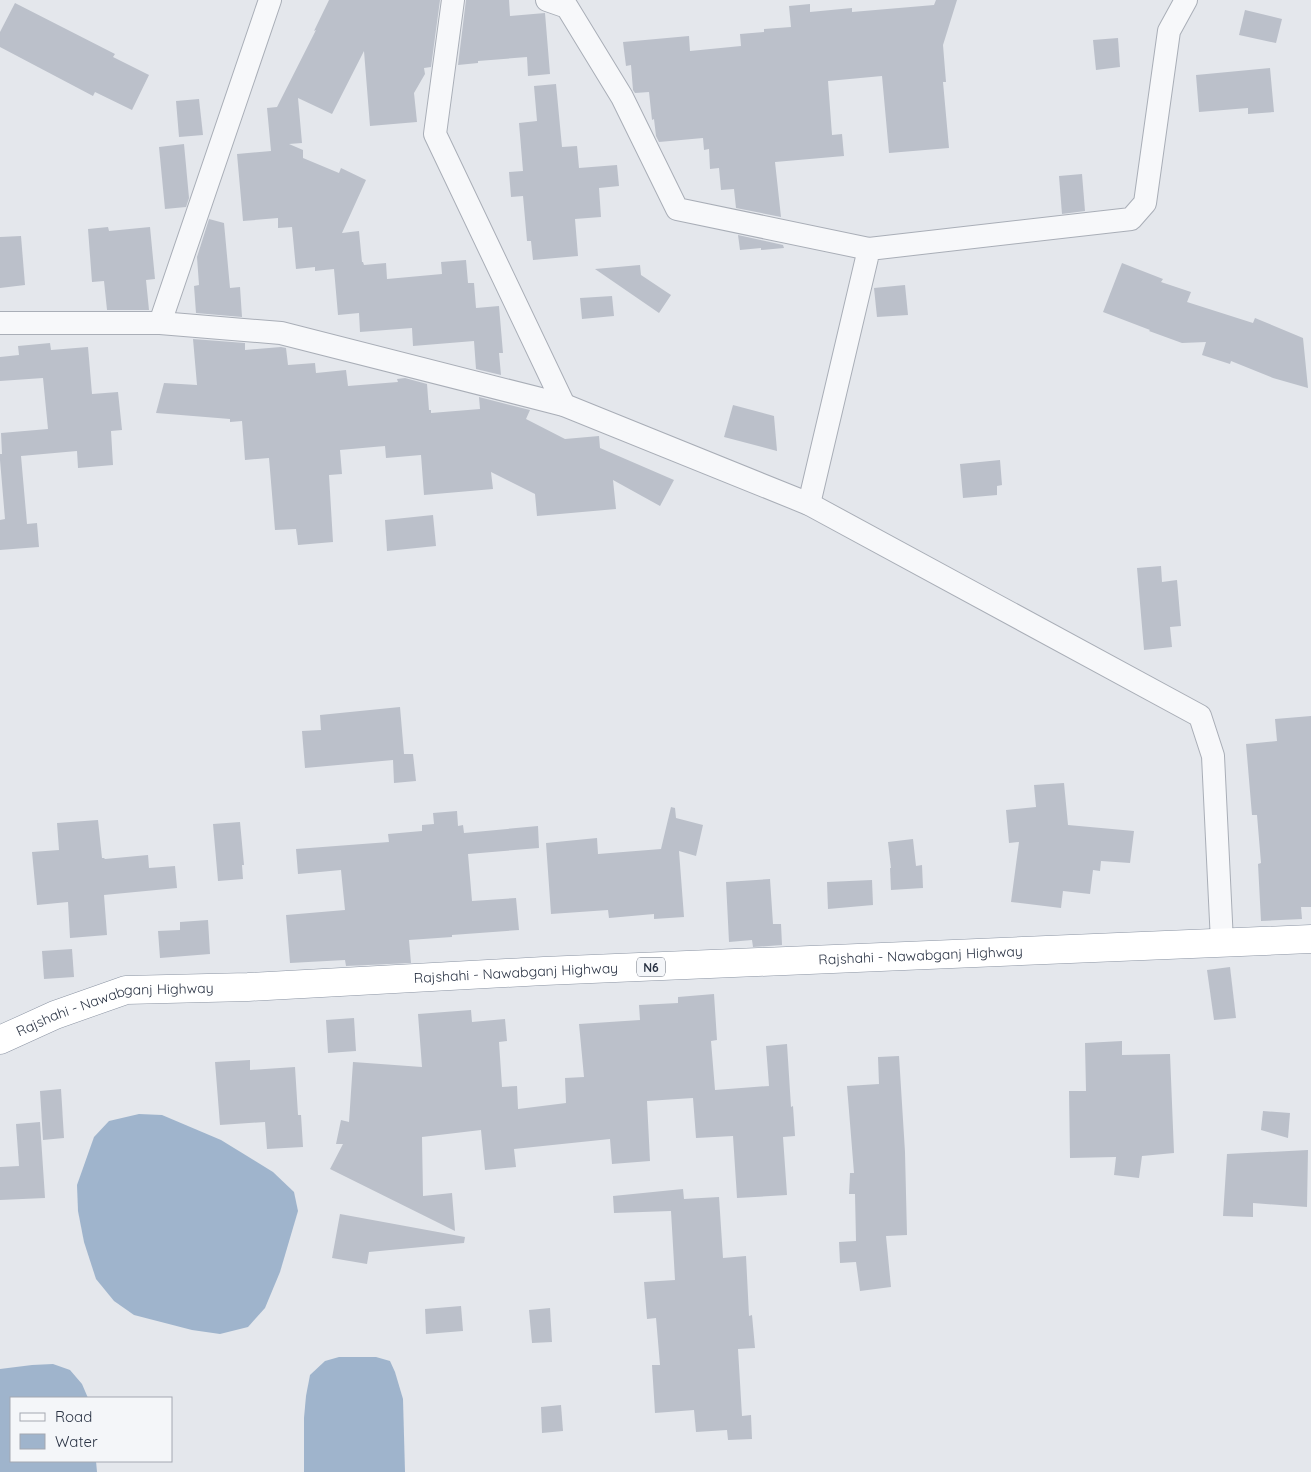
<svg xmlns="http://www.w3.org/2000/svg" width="1311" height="1472" font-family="Quicksand,sans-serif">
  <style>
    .water { fill: #9fb4cc }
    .building { fill: #bbc0ca }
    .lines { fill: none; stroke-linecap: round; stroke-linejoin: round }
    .minor-casing { stroke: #a9aeb7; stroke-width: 24 }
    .trunk-casing { stroke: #8b94a3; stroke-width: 29 }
    .minor { stroke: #f7f8fa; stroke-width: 22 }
    .trunk { stroke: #fff; stroke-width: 28 }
    .labels { text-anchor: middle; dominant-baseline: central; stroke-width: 4; stroke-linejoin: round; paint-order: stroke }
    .shield { fill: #f4f6f9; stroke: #676e7b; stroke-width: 1 }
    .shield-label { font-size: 12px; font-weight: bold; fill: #2b3445 }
    .street-label { font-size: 14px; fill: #2b3445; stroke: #f4f6f9 }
  </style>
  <rect width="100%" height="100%" fill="#e4e7ec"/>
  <g class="water">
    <path d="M 139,1114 L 162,1115 L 221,1140 L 273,1172 L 294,1192 L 298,1211 L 280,1272 L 265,1308 L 248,1327 L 220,1334 L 192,1330 L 134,1315 L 114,1301 L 96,1279 L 84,1242 L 78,1211 L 77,1185 L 94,1137 L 109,1121 Z"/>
    <path d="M 339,1357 L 376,1357 L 390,1361 L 395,1372 L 403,1399 L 405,1472 L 304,1472 L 304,1418 L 306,1396 L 310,1375 L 325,1361 Z"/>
    <path d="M 53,1364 L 70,1370 L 82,1384 L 88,1398 L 11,1398 L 11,1461 L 96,1461 L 97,1472 L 0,1472 L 0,1369 L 32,1365 Z"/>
  </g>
  <g class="building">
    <path d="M 329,0 L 440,0 L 431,67 L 424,68 L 425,74 L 414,93 L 417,122 L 370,126 L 364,51 L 332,114 L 298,98 L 302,143 L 289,144 L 303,150 L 303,158 L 339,173 L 341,168 L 366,180 L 342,233 L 359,231 L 362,262 L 363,262 L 364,265 L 386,263 L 387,279 L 442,274 L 441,262 L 466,260 L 468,283 L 474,283 L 476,308 L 499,306 L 503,353 L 499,353 L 501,375 L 476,369 L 474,341 L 413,346 L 412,328 L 360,332 L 359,313 L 338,315 L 334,269 L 315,271 L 315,267 L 296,269 L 292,227 L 278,228 L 278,218 L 243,221 L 237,154 L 271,151 L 267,108 L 277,107 L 316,30 L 314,31 Z"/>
    <path d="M 466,0 L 509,0 L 510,16 L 545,13 L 550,74 L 528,76 L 527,57 L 478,61 L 478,63 L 458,65 Z"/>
    <path d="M 936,0 L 957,0 L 943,45 L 946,82 L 943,82 L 949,148 L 889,153 L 882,76 L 828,81 L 832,135 L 842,134 L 844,156 L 775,162 L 781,217 L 736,208 L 734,189 L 721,190 L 719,168 L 710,169 L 709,149 L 704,150 L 703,138 L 659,142 L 656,136 L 654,119 L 652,120 L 649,92 L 635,93 L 633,90 L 631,65 L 626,66 L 623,42 L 689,36 L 690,51 L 741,46 L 740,34 L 764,32 L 764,29 L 791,27 L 789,6 L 810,4 L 810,12 L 852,8 L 852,12 L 934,5 Z"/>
    <path d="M 15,3 L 115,54 L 113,57 L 149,75 L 132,110 L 95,92 L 93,96 L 0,47 L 0,32 Z"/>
    <path d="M 1245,10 L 1282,19 L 1276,43 L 1239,35 Z"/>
    <path d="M 1118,38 L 1120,67 L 1096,70 L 1093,40 Z"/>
    <path d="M 1270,68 L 1274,112 L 1248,114 L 1248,108 L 1199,112 L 1196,75 Z"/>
    <path d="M 556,84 L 562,147 L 577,146 L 579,168 L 617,165 L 619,186 L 599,188 L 601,217 L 575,219 L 578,256 L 533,260 L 531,241 L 527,241 L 523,196 L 511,197 L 509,172 L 523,171 L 519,123 L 537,121 L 534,86 Z"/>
    <path d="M 199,99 L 203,135 L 179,137 L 176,101 Z"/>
    <path d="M 184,144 L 189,198 L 186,207 L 165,209 L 159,147 Z"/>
    <path d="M 1082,174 L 1085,211 L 1062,214 L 1059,176 Z"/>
    <path d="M 209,219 L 224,223 L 230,288 L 240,287 L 242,317 L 196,313 L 194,286 L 199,285 L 197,257 Z"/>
    <path d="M 108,227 L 109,231 L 150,227 L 155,279 L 146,280 L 149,310 L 107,310 L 104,281 L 92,282 L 88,229 Z"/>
    <path d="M 738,235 L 783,245 L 784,248 L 761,250 L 761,248 L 740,250 Z"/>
    <path d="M 21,236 L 25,285 L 0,288 L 0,237 Z"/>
    <path d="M 1122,263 L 1163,279 L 1161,282 L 1191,292 L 1187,302 L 1253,323 L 1255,318 L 1303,338 L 1308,388 L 1273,378 L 1231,361 L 1230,364 L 1202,355 L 1206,342 L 1182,343 L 1149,331 L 1150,330 L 1103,312 Z"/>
    <path d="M 640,265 L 641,275 L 671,295 L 659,313 L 595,269 Z"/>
    <path d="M 905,285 L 908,315 L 877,317 L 874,288 Z"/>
    <path d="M 612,296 L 614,316 L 582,319 L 580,298 Z"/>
    <path d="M 193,339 L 245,343 L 245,350 L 281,347 L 286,348 L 288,365 L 315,363 L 316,373 L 346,370 L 348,386 L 398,382 L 397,379 L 405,378 L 427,384 L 429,410 L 431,410 L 431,413 L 480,409 L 479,397 L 530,410 L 526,419 L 565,439 L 599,436 L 600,448 L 674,480 L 660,506 L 613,480 L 616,509 L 537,516 L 535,494 L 491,472 L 493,489 L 424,495 L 421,455 L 386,458 L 385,446 L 340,450 L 342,474 L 329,475 L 333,542 L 298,545 L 296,529 L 275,530 L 269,458 L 245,460 L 242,421 L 230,422 L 230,419 L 156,413 L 164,383 L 197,385 Z"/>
    <path d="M 50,343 L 51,350 L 88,347 L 92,394 L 118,392 L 122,430 L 111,431 L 113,465 L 78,468 L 77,451 L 21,456 L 27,524 L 37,523 L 39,547 L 0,550 L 0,520 L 5,519 L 0,460 L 0,454 L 2,454 L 1,433 L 48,429 L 43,378 L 0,381 L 0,357 L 19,355 L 18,346 Z"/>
    <path d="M 733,405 L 774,416 L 777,451 L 724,437 Z"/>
    <path d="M 1000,460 L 1002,485 L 997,486 L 997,495 L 963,498 L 960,464 Z"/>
    <path d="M 433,515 L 436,546 L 387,551 L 385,520 Z"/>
    <path d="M 1161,566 L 1162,582 L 1177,580 L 1181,626 L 1170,627 L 1172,647 L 1144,650 L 1137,568 Z"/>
    <path d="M 400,707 L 404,754 L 413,754 L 416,781 L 394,783 L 393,760 L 305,768 L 302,731 L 321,730 L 320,715 Z"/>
    <path d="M 1311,716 L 1311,907 L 1301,907 L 1302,919 L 1261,921 L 1258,864 L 1261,863 L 1257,815 L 1252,815 L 1246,744 L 1277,741 L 1275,719 Z"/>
    <path d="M 1064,783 L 1068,825 L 1134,831 L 1130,863 L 1101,861 L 1100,871 L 1093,870 L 1090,894 L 1063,891 L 1061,908 L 1011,902 L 1019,842 L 1009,843 L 1006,810 L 1036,807 L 1034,785 Z"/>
    <path d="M 671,807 L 675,808 L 676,818 L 703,825 L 696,856 L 679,851 L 684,917 L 654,919 L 654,914 L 609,918 L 608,910 L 551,914 L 546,843 L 597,838 L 598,854 L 661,849 Z"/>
    <path d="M 457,811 L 458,826 L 463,825 L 464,833 L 538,826 L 539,848 L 468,854 L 472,901 L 516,898 L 519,930 L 452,935 L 452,937 L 409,940 L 411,963 L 346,966 L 345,960 L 290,963 L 286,915 L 345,910 L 341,870 L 298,874 L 296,849 L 389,842 L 388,834 L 422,831 L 422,825 L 434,824 L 433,813 Z"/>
    <path d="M 98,820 L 102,858 L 104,858 L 105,859 L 148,855 L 149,868 L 175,866 L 177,888 L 104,895 L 107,935 L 70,938 L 68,902 L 37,905 L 32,852 L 59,850 L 57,823 Z"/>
    <path d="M 240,822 L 244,865 L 242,865 L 243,879 L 218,881 L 213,824 Z"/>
    <path d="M 913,839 L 916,866 L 922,865 L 923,888 L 891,890 L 890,868 L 891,868 L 888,842 Z"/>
    <path d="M 770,879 L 773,924 L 781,924 L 782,945 L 753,947 L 752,940 L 729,942 L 726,882 Z"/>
    <path d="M 872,880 L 873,905 L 828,909 L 827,882 Z"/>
    <path d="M 208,920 L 210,954 L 160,958 L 158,931 L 180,930 L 180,922 Z"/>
    <path d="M 72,949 L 74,977 L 44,979 L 42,951 Z"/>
    <path d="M 1230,967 L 1236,1018 L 1214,1020 L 1207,970 Z"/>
    <path d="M 714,994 L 717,1040 L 711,1041 L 715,1090 L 769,1086 L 766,1046 L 787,1044 L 791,1107 L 793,1106 L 795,1136 L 783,1137 L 787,1195 L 737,1198 L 733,1136 L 696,1138 L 693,1098 L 647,1101 L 650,1161 L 612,1164 L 610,1139 L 514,1149 L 516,1167 L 485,1170 L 481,1130 L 422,1137 L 423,1196 L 452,1193 L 455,1231 L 330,1169 L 343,1144 L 336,1144 L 341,1120 L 349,1122 L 353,1062 L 422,1067 L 418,1014 L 471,1010 L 472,1022 L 505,1019 L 507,1041 L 499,1042 L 502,1087 L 517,1086 L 518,1109 L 566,1103 L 565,1078 L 584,1077 L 579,1024 L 640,1020 L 639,1005 L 678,1003 L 678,997 Z"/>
    <path d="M 354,1018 L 356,1051 L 328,1053 L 326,1020 Z"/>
    <path d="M 1122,1041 L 1122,1055 L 1170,1054 L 1174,1153 L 1142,1156 L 1139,1178 L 1114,1175 L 1116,1157 L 1070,1158 L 1069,1091 L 1086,1091 L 1085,1043 Z"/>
    <path d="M 899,1056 L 905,1152 L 907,1235 L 886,1236 L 891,1287 L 860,1291 L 856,1262 L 840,1263 L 839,1242 L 856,1241 L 855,1194 L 849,1194 L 850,1173 L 854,1173 L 847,1086 L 879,1084 L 878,1057 Z"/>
    <path d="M 250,1060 L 250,1070 L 295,1067 L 298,1115 L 301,1115 L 303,1147 L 267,1149 L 265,1122 L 220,1125 L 215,1062 Z"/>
    <path d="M 61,1089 L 64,1138 L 43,1140 L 40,1091 Z"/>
    <path d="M 1263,1111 L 1290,1113 L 1288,1138 L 1261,1130 Z"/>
    <path d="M 40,1122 L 45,1198 L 0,1200 L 0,1167 L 19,1166 L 16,1124 Z"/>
    <path d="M 1308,1150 L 1307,1207 L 1253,1203 L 1253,1217 L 1223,1216 L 1227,1154 Z"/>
    <path d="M 683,1189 L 684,1199 L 719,1197 L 723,1258 L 746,1256 L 749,1316 L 752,1315 L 755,1348 L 738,1349 L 742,1416 L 751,1415 L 752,1439 L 728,1440 L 727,1430 L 696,1432 L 694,1410 L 655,1413 L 652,1365 L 660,1365 L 656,1318 L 647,1319 L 644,1282 L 675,1280 L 671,1211 L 614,1213 L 613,1196 Z"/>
    <path d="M 340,1214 L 465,1237 L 464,1243 L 369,1252 L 367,1264 L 332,1258 Z"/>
    <path d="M 461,1306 L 463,1331 L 426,1334 L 425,1309 Z"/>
    <path d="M 550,1308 L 552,1342 L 532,1343 L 529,1310 Z"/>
    <path d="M 561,1405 L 563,1431 L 542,1433 L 541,1407 Z"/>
  </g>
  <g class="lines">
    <defs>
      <g id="minor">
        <path d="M 453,0 L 435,134 L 564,405"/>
        <path d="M 547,0 L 567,7 L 622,97 L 677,209 L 869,249"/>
        <path d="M 0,323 L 160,323 L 281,333 L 564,405 L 809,504 L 1200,716 L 1213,756 L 1222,942"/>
        <path d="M 160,323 L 270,0"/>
        <path d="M 809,504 L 869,249 L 1131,219 L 1145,203 L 1169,31 L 1186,0"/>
      </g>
      <g id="trunk">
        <path id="s1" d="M 0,1040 L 55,1015 L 126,990 L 248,987 L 544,971 L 1311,939"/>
      </g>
    </defs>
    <use href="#minor" class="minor-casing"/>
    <use href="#trunk" class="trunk-casing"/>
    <use href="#minor" class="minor"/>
    <use href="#trunk" class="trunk"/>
  </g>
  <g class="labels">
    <rect class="shield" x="637" y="957.5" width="28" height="19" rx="4"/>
    <g class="shield-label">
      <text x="651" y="967">N6</text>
    </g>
    <g class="street-label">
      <text stroke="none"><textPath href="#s1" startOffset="931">Rajshahi - Nawabganj Highway</textPath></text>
      <text stroke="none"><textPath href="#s1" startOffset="526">Rajshahi - Nawabganj Highway</textPath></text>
      <text stroke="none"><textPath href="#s1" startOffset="121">Rajshahi - Nawabganj Highway</textPath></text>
    </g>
  </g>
  <rect x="10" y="1397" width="162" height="65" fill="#f4f6f9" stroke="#a4a8b1"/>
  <rect x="20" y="1413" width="25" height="8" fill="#f7f8fa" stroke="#a4a8b1"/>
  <text x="55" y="1422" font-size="15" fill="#2b3445">Road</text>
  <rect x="20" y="1434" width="25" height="15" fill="#9fb4cc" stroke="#a4a8b1"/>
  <text x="55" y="1447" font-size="15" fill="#2b3445">Water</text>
</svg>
